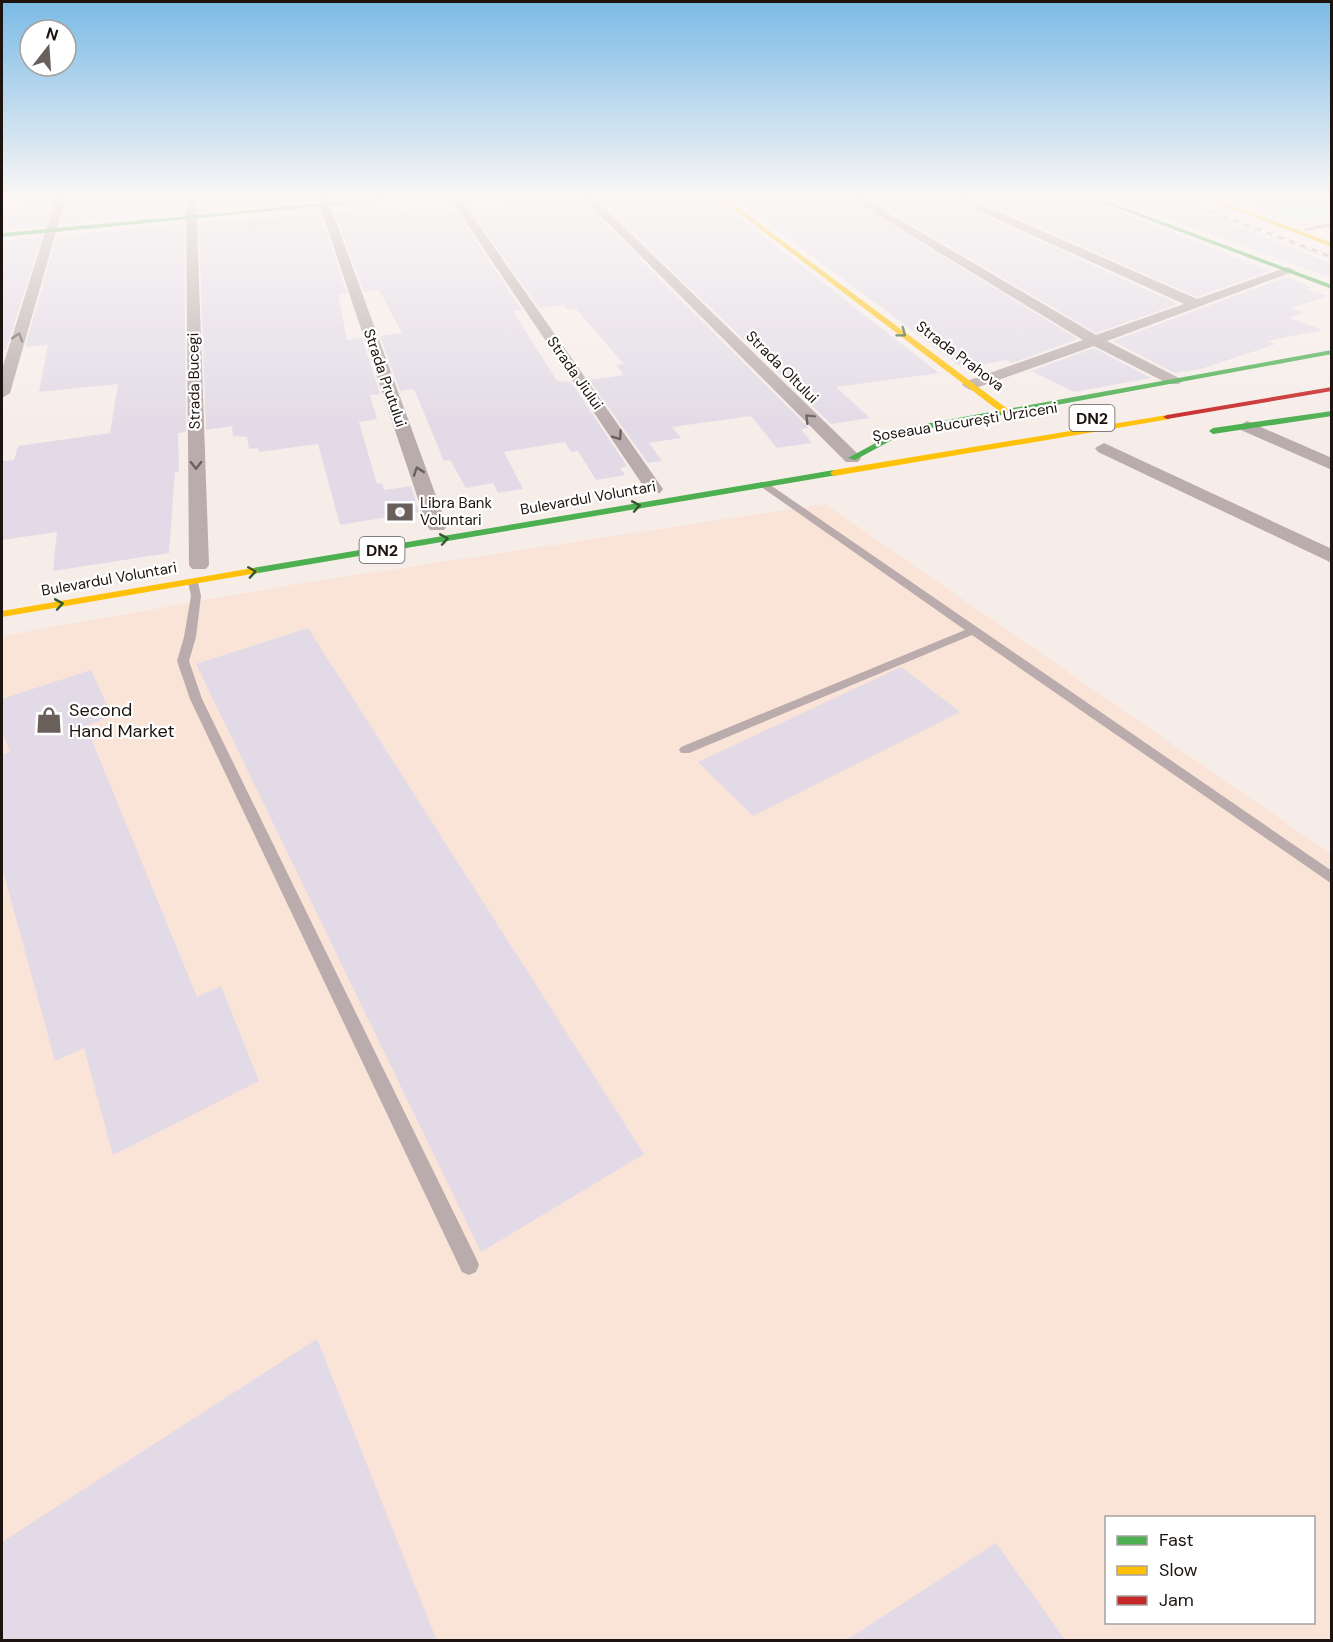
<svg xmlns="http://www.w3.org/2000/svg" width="1333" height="1642" font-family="'DM Sans',sans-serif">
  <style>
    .built { fill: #fae3d7; fill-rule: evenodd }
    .green { fill: #c0f0d7 }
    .building { fill: #e2dbe7 }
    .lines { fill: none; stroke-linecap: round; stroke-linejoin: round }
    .lane { fill: #baacad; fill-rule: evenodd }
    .street { fill: #baacad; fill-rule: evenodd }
    .fast { fill: #4caf50; fill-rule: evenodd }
    .slow { fill: #ffc107; fill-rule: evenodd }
    .jam { fill: #c62828; fill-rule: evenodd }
    .rail-casing { stroke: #bab1af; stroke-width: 3 }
    .rail { stroke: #fff; stroke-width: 2; stroke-dasharray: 6; stroke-linecap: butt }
    .oneway { stroke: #325a2c }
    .oneway2 { stroke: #6c605e }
    .labels { text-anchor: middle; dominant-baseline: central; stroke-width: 4.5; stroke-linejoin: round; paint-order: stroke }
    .far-street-label { font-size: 15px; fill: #1d140f; stroke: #fff }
    .far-poi-label { font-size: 15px; fill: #1d140f; stroke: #fff; text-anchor: start }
    .shield { fill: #fff; stroke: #615a57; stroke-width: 1.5 }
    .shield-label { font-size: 16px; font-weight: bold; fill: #1d140f }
    .poi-label { font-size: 18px; fill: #1d140f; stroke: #fff; text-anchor: start }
  </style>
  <rect width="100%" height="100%" fill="#f6ede9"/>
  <path class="built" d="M 825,504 L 1331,854 L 1331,1640 L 2,1640 L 2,636 L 296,584 ZM 1106,1518 L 1314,1518 L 1314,1622 L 1106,1622 Z"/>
  <path class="green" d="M 1233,197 L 1331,197 L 1331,215 L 1302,222 Z"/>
  <g class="building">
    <path d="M 103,197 L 184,197 L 184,212 L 61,223 L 67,200 Z"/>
    <path d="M 198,197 L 233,197 L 234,202 L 284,197 L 285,203 L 199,211 Z"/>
    <path d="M 498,197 L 573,197 L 577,201 L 582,201 L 809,428 L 801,429 L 812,443 L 777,448 L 751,416 L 672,427 L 681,438 L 649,443 L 662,461 L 648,463 L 589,380 L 624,375 L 616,365 L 624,364 L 576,309 L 568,310 L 563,305 L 539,308 L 471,211 L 507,208 Z"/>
    <path d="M 617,197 L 713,197 L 939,373 L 836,387 L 870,418 L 831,424 L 598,199 Z"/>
    <path d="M 733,197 L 846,197 L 1078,339 L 1012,363 L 1006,360 L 963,368 Z"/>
    <path d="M 866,197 L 940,198 L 961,205 L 1178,304 L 1096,333 Z"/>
    <path d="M 1019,197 L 1083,197 L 1270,271 L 1197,297 L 983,202 Z"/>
    <path d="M 1110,197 L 1159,197 L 1217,218 L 1332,264 L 1332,278 Z"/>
    <path d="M 47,198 L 46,202 L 52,201 L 45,225 L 2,229 L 2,215 L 17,214 L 23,200 Z"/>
    <path d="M 397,206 L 400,211 L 444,207 L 447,213 L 456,212 L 522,310 L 513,311 L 557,381 L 571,382 L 627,466 L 620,468 L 625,475 L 596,480 L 578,451 L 571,452 L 565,442 L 504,452 L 523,489 L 498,493 L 493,483 L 466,488 L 450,460 L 444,461 L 414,389 L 400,391 L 380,336 L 402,333 L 379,290 L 364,292 L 335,212 Z"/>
    <path d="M 320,214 L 347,294 L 338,294 L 347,340 L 362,338 L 380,394 L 370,395 L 377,419 L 359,422 L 377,484 L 382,483 L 384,490 L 411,486 L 419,512 L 340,525 L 318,444 L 259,452 L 258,448 L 249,449 L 247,437 L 233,436 L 232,426 L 206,430 L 199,223 Z"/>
    <path d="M 184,224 L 186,432 L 178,433 L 179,472 L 175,472 L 169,553 L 53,571 L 57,532 L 2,540 L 2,461 L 14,460 L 18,446 L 110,433 L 118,384 L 39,392 L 48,345 L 25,347 L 57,236 Z"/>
    <path d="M 41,238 L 6,350 L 2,350 L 2,241 Z"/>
    <path d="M 1286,277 L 1311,287 L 1305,289 L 1328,296 L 1291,308 L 1305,312 L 1289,318 L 1323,330 L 1268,341 L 1276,344 L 1201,369 L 1175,373 L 1113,341 Z"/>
    <path d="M 1094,348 L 1151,378 L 1074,392 L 1031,371 Z"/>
    <path d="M 308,628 L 644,1154 L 481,1252 L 196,664 Z"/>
    <path d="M 901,667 L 960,712 L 753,816 L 698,762 Z"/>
    <path d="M 91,670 L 112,716 L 86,726 L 197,997 L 221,986 L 259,1081 L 113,1155 L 84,1048 L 55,1061 L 2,867 L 2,755 L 10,752 L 2,732 L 2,699 Z"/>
    <path d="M 317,1339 L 437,1641 L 2,1641 L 2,1542 Z"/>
    <path d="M 996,1543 L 1066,1641 L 845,1641 Z"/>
  </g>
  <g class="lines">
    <g class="lane">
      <path d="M 1332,222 L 1332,226 L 1306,231 L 1303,229 Z"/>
      <path d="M 760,482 L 766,482 L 1332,871 L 1332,884 L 972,635 L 689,753 L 681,753 L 679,750 L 681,747 L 965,630 L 760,486 Z"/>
      <path d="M 193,579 L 198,582 L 201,596 L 196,637 L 189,661 L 202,699 L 476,1258 L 479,1265 L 476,1272 L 469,1275 L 462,1272 L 190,699 L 177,661 L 184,637 L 191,596 L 188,582 Z"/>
    </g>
    <g class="street">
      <path d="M 56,197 L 66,197 L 10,393 L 2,398 L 2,369 Z"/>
      <path d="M 186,197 L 196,197 L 209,565 L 206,569 L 192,569 L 189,565 Z"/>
      <path d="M 317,197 L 327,197 L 447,526 L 444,530 L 430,530 L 427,526 Z"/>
      <path d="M 449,197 L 459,197 L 663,489 L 660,493 L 648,493 Z"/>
      <path d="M 582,197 L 593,197 L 858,454 L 861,458 L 858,462 L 846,462 Z"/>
      <path d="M 848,197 L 861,197 L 1096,335 L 1184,304 L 957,201 L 957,197 L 965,197 L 1197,299 L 1285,268 L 1289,267 L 1295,271 L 1107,341 L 1179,378 L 1182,381 L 1179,384 L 1169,384 L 1094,346 L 970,390 L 962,385 L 964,382 L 1083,340 Z"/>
      <path d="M 1247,421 L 1332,458 L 1332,470 L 1241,430 L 1239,426 Z"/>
      <path d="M 1104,443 L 1332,549 L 1332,563 L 1098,452 L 1095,448 Z"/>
    </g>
    <g class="fast">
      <path d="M 394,197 L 415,197 L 2,237 L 2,233 Z"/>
      <path d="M 945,197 L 981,197 L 978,199 Z"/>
      <path d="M 1088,197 L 1096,197 L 1332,285 L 1332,289 Z"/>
      <path d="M 1332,350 L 1332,354 L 905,433 L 855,460 L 848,458 L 903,428 Z"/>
      <path d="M 1332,411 L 1332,416 L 1213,434 L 1209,431 L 1213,428 Z"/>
      <path d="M 834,470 L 837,471 L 837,475 L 253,574 L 248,571 L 253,568 Z"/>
    </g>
    <g class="slow">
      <path d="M 718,197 L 724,197 L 1009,410 L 1009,414 L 1003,414 Z"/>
      <path d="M 1202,197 L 1210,197 L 1332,243 L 1332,247 Z"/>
      <path d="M 1167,415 L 1170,415 L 1170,419 L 834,476 L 830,473 L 834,470 Z"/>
      <path d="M 253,568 L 258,571 L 257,573 L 2,617 L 2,611 Z"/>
    </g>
    <path class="jam" d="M 1332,387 L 1332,391 L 1167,419 L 1163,417 L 1167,415 Z"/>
    <defs>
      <path id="rail" d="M 1171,197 L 1332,257"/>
    </defs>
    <use href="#rail" class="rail-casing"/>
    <use href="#rail" class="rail"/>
  </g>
  <defs><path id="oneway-chevron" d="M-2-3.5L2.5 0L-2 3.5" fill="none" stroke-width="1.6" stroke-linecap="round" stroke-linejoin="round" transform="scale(1.5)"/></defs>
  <g class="oneway">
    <use href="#oneway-chevron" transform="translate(902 333) rotate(37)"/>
    <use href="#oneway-chevron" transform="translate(636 506) rotate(-10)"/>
    <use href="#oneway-chevron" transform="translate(444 539) rotate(-10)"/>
    <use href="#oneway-chevron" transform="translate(252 572) rotate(-9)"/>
    <use href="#oneway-chevron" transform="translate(59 604) rotate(-10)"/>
  </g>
  <g class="oneway2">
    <use href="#oneway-chevron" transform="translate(18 337) rotate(-73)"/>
    <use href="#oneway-chevron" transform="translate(809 418) rotate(-135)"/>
    <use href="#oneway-chevron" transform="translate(618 436) rotate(55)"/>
    <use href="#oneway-chevron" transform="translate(196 465) rotate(89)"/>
    <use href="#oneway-chevron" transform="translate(418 471) rotate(-109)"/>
  </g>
  <linearGradient id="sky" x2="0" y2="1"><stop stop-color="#7abae6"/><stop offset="0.46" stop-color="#fbf7f5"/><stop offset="1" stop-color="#fbf7f5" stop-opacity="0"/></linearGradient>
  <rect width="1333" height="427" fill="url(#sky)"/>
  <defs>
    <symbol id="bank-bare" viewBox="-9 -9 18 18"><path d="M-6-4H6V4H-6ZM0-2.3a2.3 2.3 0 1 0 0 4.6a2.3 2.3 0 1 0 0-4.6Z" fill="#69605b" stroke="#fff" stroke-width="2.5" paint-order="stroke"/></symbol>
    <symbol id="shop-bare" viewBox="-9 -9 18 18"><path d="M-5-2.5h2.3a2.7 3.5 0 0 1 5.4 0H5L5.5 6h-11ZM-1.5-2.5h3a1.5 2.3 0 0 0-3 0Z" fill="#69605b" stroke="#fff" stroke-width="2.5" paint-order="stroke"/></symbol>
  </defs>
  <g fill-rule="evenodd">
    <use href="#bank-bare" x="381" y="493" width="38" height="38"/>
    <use href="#shop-bare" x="30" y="701" width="38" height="38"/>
  </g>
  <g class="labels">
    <g class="far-street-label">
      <text transform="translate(960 356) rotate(37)">Strada Prahova</text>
      <text transform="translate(782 367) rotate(45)">Strada Oltului</text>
      <text transform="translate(575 373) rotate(55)">Strada Jiului</text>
      <text transform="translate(385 378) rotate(71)">Strada Prutului</text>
      <text transform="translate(194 381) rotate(-91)">Strada Bucegi</text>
      <text transform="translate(965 422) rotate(-9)">Șoseaua București Urziceni</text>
      <text transform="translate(588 498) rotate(-10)">Bulevardul Voluntari</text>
      <text transform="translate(109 579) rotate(-10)">Bulevardul Voluntari</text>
    </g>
    <g class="far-poi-label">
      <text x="420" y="503">Libra Bank<tspan x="420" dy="17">Voluntari</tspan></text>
    </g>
    <g class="shield">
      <rect x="1069.5" y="405" width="45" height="26" rx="4.5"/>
      <rect x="359.5" y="537" width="45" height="26" rx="4.5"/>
    </g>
    <g class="shield-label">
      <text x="1092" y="418">DN2</text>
      <text x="382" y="550">DN2</text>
    </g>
    <g class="poi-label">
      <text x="69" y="710">Second<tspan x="69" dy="21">Hand Market</tspan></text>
    </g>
  </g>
  <rect width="1333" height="1642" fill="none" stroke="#1d140f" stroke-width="6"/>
  <rect x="1105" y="1516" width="210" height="108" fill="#ffffff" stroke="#a5a19f" stroke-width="1.5"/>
  <rect x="1117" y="1536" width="30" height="9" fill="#4caf50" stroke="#a5a19f" stroke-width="1.5"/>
  <text x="1159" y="1546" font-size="18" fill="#1d140f">Fast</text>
  <rect x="1117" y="1566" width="30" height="9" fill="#ffc107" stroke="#a5a19f" stroke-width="1.5"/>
  <text x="1159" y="1576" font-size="18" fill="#1d140f">Slow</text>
  <rect x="1117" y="1596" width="30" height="9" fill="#c62828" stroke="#a5a19f" stroke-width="1.5"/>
  <text x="1159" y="1606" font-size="18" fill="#1d140f">Jam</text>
  <g transform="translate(48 48) rotate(17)"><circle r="28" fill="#ffffff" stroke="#a5a19f" stroke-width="1.5"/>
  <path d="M0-4.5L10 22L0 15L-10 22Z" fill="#69605b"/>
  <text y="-9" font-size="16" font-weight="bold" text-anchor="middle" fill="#1d140f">N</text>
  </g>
</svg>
